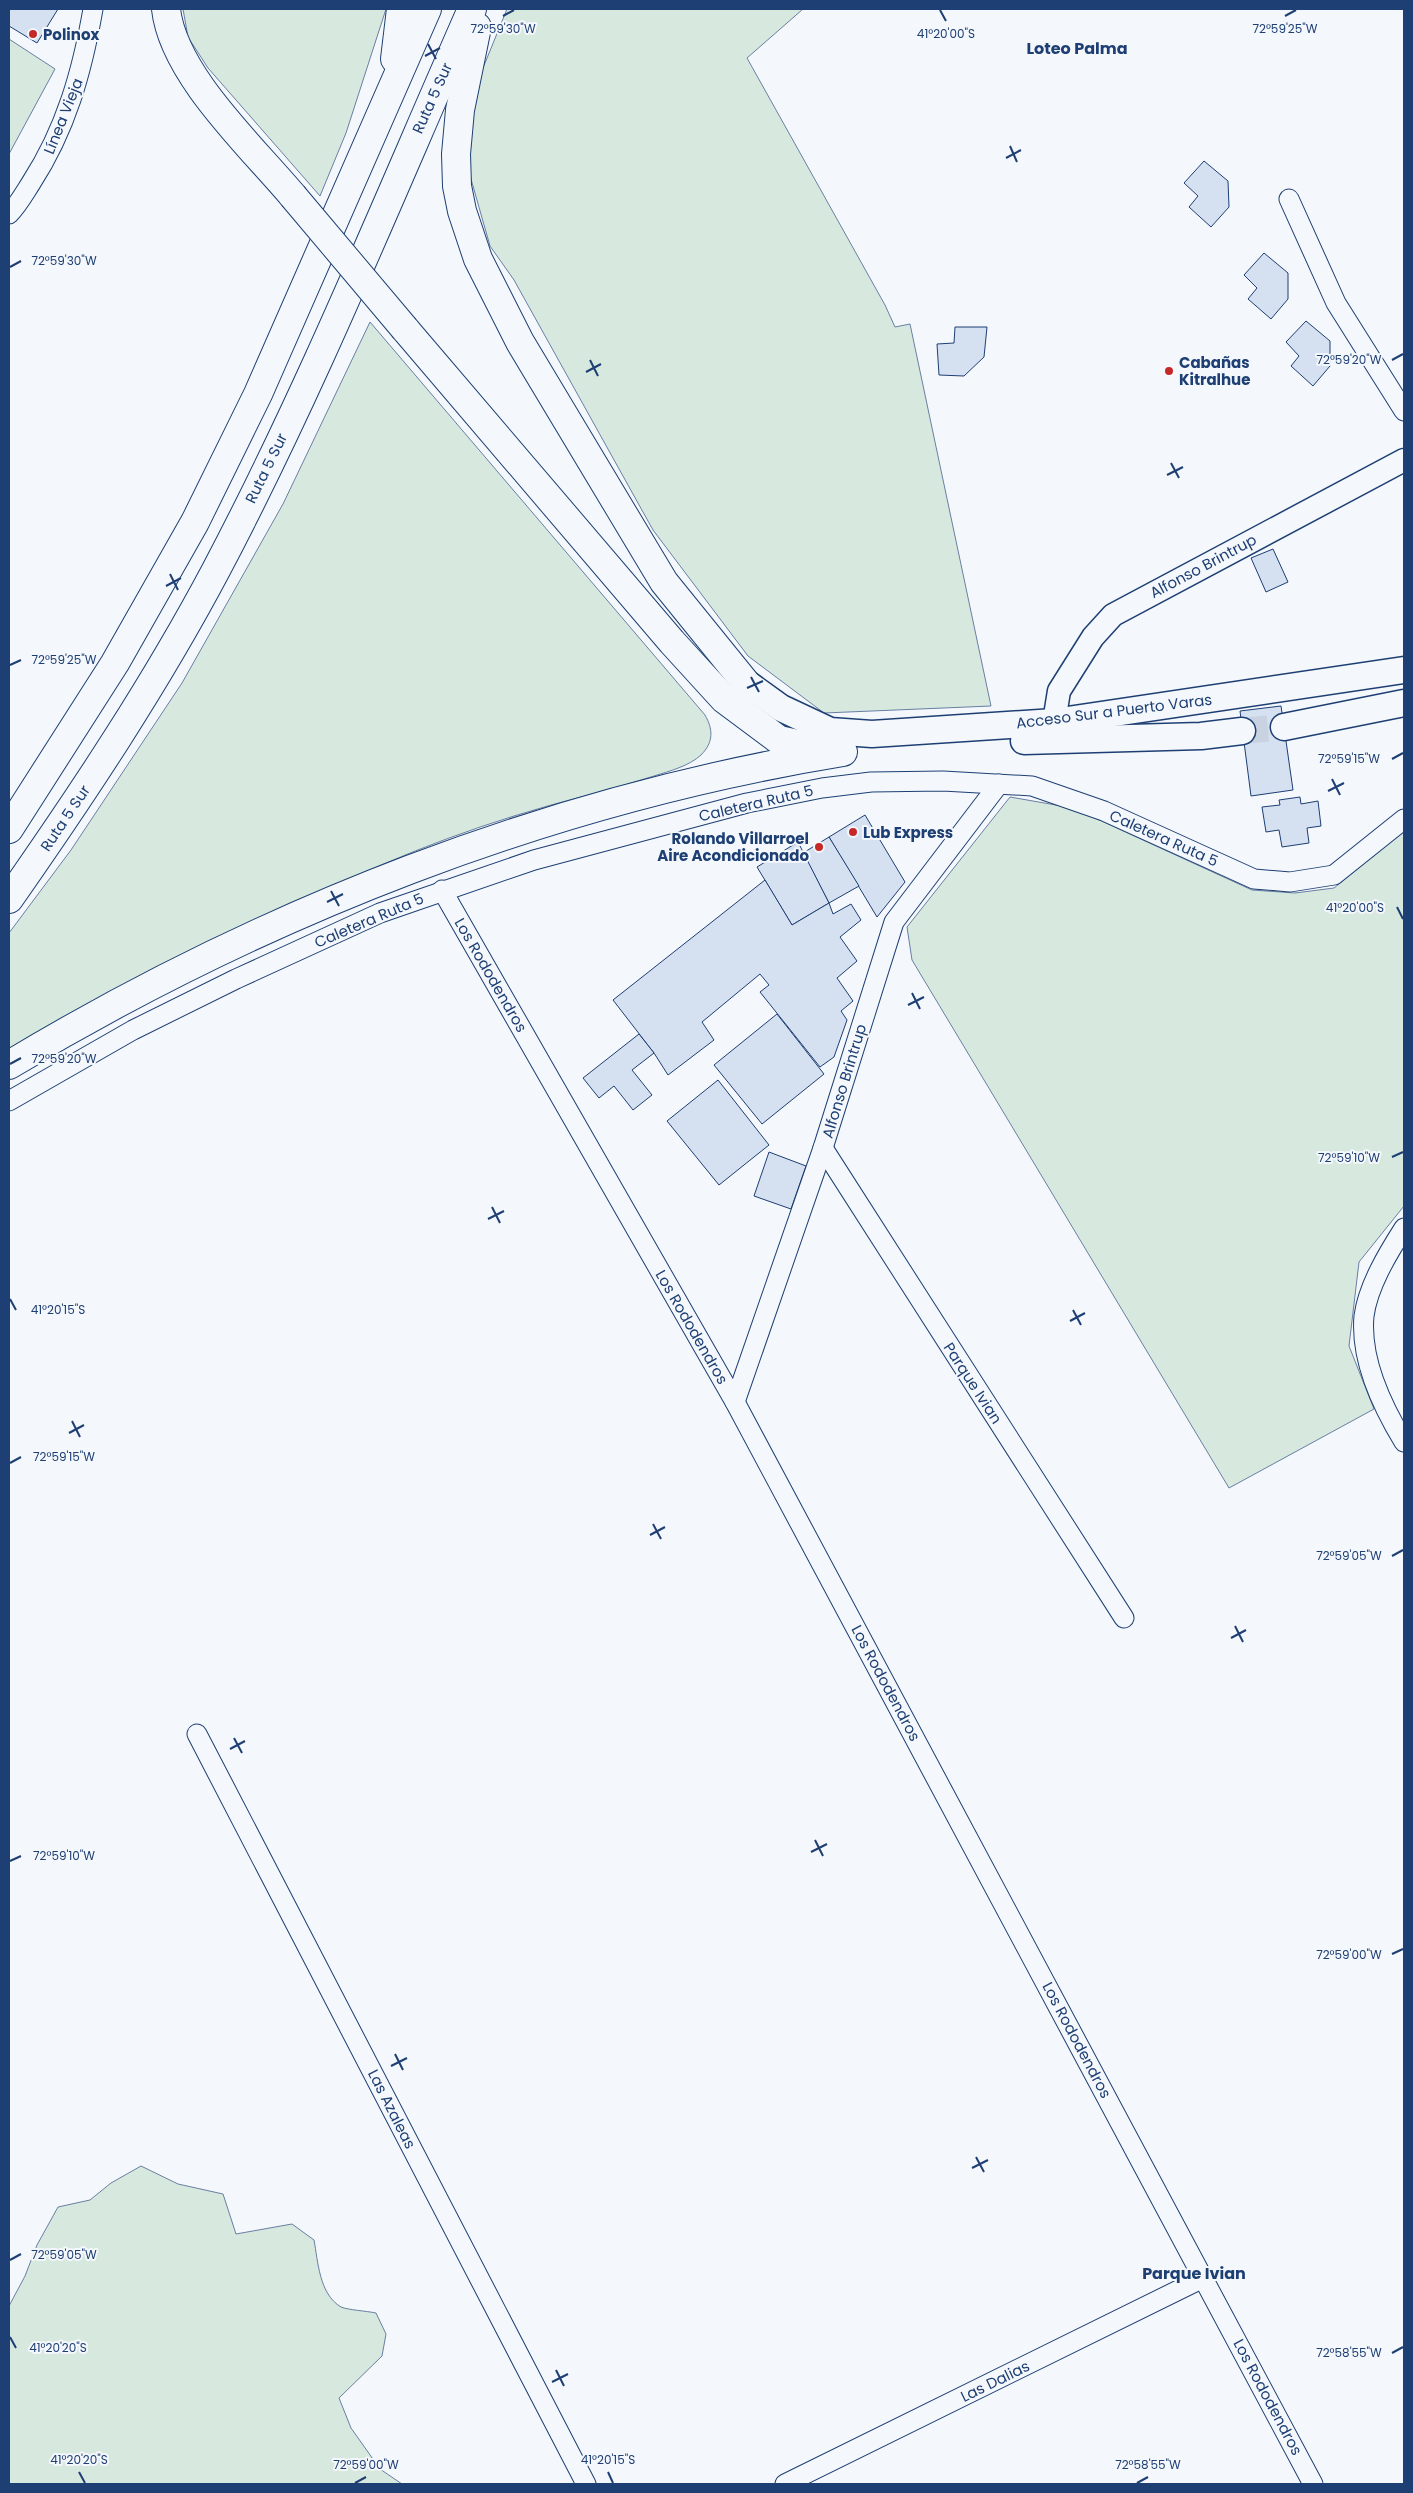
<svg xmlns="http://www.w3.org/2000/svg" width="1413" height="2493" font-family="Poppins,sans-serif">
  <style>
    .green { fill: #d7e8df; stroke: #687fa3 }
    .building { fill: #d5e0f0; stroke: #1d3f73 }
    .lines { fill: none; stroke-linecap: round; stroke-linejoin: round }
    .secondary-tunnel { stroke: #c9d2e0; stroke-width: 26; stroke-dasharray: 26 13; stroke-linecap: butt }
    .minor-casing { stroke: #1d3f73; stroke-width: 21 }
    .tertiary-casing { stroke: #1d3f73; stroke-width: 25 }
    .secondary-casing { stroke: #1d3f73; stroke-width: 29 }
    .motorway-casing { stroke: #1d3f73; stroke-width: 30 }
    .minor { stroke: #f4f7fb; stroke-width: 19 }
    .tertiary { stroke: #f4f7fb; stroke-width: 22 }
    .secondary { stroke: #f4f7fb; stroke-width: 26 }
    .motorway { stroke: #f4f7fb; stroke-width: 28 }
    .motorway-bridge-casing { stroke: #1d3f73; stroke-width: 30; stroke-linecap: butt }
    .motorway-bridge { stroke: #f4f7fb; stroke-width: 28 }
    .ticks { fill: none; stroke: #1d3f73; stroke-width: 2 }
    .poi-dot { fill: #c62828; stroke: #f4f7fb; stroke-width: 2 }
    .labels { text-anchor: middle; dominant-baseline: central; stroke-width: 4; stroke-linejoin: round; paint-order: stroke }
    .poi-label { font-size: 15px; font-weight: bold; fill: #1d3f73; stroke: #f4f7fb; text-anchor: start }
    .street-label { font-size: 15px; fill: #1d3f73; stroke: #f4f7fb }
    .neighbourhood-label { font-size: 16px; font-weight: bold; fill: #1d3f73; stroke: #f4f7fb }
    .ticks-label { font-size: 12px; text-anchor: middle; fill: #1d3f73; stroke: #f4f7fb; stroke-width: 4; stroke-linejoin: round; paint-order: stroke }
  </style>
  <rect width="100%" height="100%" fill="#f4f7fb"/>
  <g class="green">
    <path d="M 183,9 L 386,9 L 346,133 L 320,196 L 208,68 L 188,37 Z"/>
    <path d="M 507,9 L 803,9 L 747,58 L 885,305 L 895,327 L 910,324 L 991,706 L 824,713 L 748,656 L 653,530 L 514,280 L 490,246 L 469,172 L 474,90 Z"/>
    <path d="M 9,39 L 55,69 L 9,154 Z"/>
    <path d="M 370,322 L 705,715 C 713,729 714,742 701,755 C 689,766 670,771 654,776 C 608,791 561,801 514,816 C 336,871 173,967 9,1053 L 9,933 L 71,850 L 182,683 L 283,504 Z"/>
    <path d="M 1010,797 L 1073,808 L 1252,890 L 1295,893 L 1334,888 L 1404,831 L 1404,1206 L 1359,1262 L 1349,1346 L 1374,1409 L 1229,1488 L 912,960 L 907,927 Z"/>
    <path d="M 141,2166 L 178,2184 L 223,2194 L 236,2234 L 292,2224 L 314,2240 C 318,2261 319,2294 341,2307 C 348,2310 367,2311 376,2313 L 386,2334 L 382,2356 L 339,2398 L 351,2428 L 380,2469 L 402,2484 L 9,2484 L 9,2306 L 25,2276 L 37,2245 L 58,2207 L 90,2200 L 111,2183 Z"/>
  </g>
  <g class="building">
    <path d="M 9,9 L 58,9 L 37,43 L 9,26 Z"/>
    <path d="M 1204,161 L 1228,181 L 1229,207 L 1211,227 L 1189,207 L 1198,196 L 1184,183 Z"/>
    <path d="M 1264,253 L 1288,273 L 1288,299 L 1271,319 L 1248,299 L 1257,288 L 1244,275 Z"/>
    <path d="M 1306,321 L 1330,341 L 1330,366 L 1313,386 L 1291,366 L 1299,356 L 1286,342 Z"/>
    <path d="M 955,327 L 987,327 L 984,357 L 964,376 L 939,375 L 937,344 L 954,343 Z"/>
    <path d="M 1273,549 L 1288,582 L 1266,592 L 1251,558 Z"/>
    <path d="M 1281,706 L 1293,790 L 1251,796 L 1240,711 Z"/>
    <path d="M 1300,797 L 1301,804 L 1318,801 L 1321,826 L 1307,828 L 1309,843 L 1282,847 L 1279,830 L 1266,832 L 1262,807 L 1280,805 L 1279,800 Z"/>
    <path d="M 865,815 L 905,882 L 877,917 L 829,837 Z"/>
    <path d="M 829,837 L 859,886 L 829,903 L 803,853 Z"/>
    <path d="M 798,842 L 829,903 L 792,925 L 757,867 Z"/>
    <path d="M 765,880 L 792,925 L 829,903 L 833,914 L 851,904 L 861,920 L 840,937 L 857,961 L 837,978 L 853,1001 L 841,1011 L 847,1020 L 834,1057 L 820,1067 L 760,992 L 769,985 L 760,974 L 702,1022 L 714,1040 L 668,1075 L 654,1053 L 613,1000 Z"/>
    <path d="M 777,1014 L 824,1074 L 762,1124 L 714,1065 Z"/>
    <path d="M 639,1034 L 654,1053 L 632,1070 L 652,1095 L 633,1110 L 614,1086 L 599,1098 L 583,1078 Z"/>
    <path d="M 718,1080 L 769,1145 L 719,1185 L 667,1121 Z"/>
    <path d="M 769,1152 L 806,1166 L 791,1209 L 754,1196 Z"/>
  </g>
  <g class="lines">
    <path class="secondary-tunnel" d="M 1242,731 L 1284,727"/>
    <defs>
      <g id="minor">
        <path d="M 1289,199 L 1336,303 L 1404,411"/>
        <path d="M 9,214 C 18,205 24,194 31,183 C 66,129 82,72 93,9"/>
        <path d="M 442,890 L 735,1402 L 1313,2484"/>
        <path d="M 9,1101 L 133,1030 L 236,979 L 380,913 L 534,860 L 747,803 L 822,788 L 871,782 L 943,781 L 1032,786 L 1104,811 L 1254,879 L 1290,882 L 1334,875 L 1404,819"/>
        <path d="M 823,1148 L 1124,1618"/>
        <path d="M 1404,1228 C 1388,1253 1368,1286 1364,1316 C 1360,1359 1382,1406 1404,1442"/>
        <path d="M 735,1402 L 823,1148 L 894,922 L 999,784"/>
        <path d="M 197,1734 L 586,2484"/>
        <path d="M 785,2484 L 1205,2277"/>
      </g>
      <path id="tertiary" d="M 1054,722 L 1059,691 L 1093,637 L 1113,615 L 1404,460"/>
      <g id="secondary">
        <path d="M 745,682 L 781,708 L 830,731 L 872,734 L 1054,722 L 1404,670"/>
        <path d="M 1284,727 L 1404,703"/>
        <path d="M 1024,741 L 1201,736 L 1242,731"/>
      </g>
      <g id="motorway">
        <path d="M 166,9 C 173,74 251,146 293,196"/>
        <path d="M 477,27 L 460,110 L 456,154 L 457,186 L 462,211 L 478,259 L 520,342 L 664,582 L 745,682"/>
        <path d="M 395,59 L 401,9"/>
        <path d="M 405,329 L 672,642 L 724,699 L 779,740 L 824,750"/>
        <path d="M 9,829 L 115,663 L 195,522 L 258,394 L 427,9"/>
        <path d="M 9,899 C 83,793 155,685 216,570 C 312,388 389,197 472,9"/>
        <path d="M 9,1065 C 264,912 548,800 843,752"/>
      </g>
    </defs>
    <use href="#minor" class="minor-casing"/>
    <use href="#tertiary" class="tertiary-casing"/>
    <use href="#secondary" class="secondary-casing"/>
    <use href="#motorway" class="motorway-casing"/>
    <use href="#minor" class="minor"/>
    <use href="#tertiary" class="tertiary"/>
    <use href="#secondary" class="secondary"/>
    <use href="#motorway" class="motorway"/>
    <defs>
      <path id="motorway-bridge" d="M 293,196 L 405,329"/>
    </defs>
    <use href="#motorway-bridge" class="motorway-bridge-casing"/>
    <use href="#motorway-bridge" class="motorway-bridge"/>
  </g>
  <path class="ticks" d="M 940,10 L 946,21M 503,16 L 514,10M 1285,16 L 1296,10M 428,44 L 436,59M 425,56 L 440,48M 1010,146 L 1017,162M 1006,158 L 1021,150M 10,267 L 21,261M 590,360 L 598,376M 1392,360 L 1403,354M 586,372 L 601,364M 1171,463 L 1179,478M 1167,475 L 1183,467M 170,574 L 178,590M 166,586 L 181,578M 10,665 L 21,660M 751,677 L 759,692M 747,688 L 763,681M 1392,759 L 1403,753M 1332,779 L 1340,795M 1328,791 L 1344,783M 331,891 L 339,906M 327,902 L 343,894M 1397,907 L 1403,919M 912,993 L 920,1009M 908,1005 L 924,997M 10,1064 L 21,1058M 1392,1157 L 1403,1152M 492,1207 L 500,1223M 488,1219 L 504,1211M 10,1299 L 16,1310M 1073,1310 L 1081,1325M 1070,1321 L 1085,1313M 72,1421 L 80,1437M 69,1433 L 84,1425M 10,1463 L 21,1457M 653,1524 L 661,1539M 650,1535 L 665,1527M 1392,1556 L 1403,1550M 1235,1626 L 1243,1642M 1231,1638 L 1246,1630M 234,1738 L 242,1753M 230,1749 L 245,1741M 815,1840 L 823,1856M 811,1852 L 827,1844M 10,1861 L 21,1856M 1392,1954 L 1403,1949M 395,2054 L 403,2070M 391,2066 L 407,2058M 976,2157 L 984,2172M 972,2168 L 988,2160M 10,2260 L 21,2254M 10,2337 L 16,2348M 1392,2353 L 1403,2347M 556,2370 L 564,2386M 552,2382 L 568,2374M 79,2472 L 85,2483M 608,2472 L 613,2483M 355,2483 L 366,2477M 1137,2483 L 1148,2477"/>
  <g class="poi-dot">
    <circle cx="33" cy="34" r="5"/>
    <circle cx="1169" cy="371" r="5"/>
    <circle cx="853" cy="832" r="5"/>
    <circle cx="819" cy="847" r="5"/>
  </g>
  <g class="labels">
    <g class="poi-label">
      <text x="43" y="34">Polinox</text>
      <text x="1179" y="362">Cabañas<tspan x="1179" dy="17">Kitralhue</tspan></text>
      <text x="863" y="832">Lub Express</text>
      <text x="809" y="838" text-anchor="end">Rolando Villarroel<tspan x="809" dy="17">Aire Acondicionado</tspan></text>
    </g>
    <g class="street-label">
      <text transform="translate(432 98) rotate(-66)">Ruta 5 Sur</text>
      <text transform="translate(63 116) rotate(-68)">Línea Vieja</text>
      <text transform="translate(266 468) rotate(-64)">Ruta 5 Sur</text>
      <text transform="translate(1203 566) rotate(-28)">Alfonso Brintrup</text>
      <text transform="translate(1114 711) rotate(-7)">Acceso Sur a Puerto Varas</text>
      <text transform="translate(756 803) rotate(-13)">Caletera Ruta 5</text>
      <text transform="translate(65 818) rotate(-56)">Ruta 5 Sur</text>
      <text transform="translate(1164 838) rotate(24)">Caletera Ruta 5</text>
      <text transform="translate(369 920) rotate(-23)">Caletera Ruta 5</text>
      <text transform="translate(491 975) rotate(60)">Los Rododendros</text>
      <text transform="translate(844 1081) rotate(-73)">Alfonso Brintrup</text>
      <text transform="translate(692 1327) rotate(60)">Los Rododendros</text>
      <text transform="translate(973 1383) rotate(57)">Parque Ivian</text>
      <text transform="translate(886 1683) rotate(62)">Los Rododendros</text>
      <text transform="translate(1077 2040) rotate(62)">Los Rododendros</text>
      <text transform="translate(392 2109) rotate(63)">Las Azaleas</text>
      <text transform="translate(995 2381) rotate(-26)">Las Dalias</text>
      <text transform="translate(1268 2397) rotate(62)">Los Rododendros</text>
    </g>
    <g class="neighbourhood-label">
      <text x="1077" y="48">Loteo Palma</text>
      <text x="1194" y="2273">Parque Ivian</text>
    </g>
  </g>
  <g class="ticks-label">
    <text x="503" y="33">72°59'30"W</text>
    <text x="1285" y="33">72°59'25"W</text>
    <text x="946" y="38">41°20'00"S</text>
    <text x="64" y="265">72°59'30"W</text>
    <text x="1349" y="364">72°59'20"W</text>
    <text x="64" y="664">72°59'25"W</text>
    <text x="1349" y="763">72°59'15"W</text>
    <text x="1355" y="912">41°20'00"S</text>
    <text x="64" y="1063">72°59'20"W</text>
    <text x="1349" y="1162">72°59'10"W</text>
    <text x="58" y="1314">41°20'15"S</text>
    <text x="64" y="1461">72°59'15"W</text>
    <text x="1349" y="1560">72°59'05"W</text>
    <text x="64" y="1860">72°59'10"W</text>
    <text x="1349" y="1959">72°59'00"W</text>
    <text x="64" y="2259">72°59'05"W</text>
    <text x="58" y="2352">41°20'20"S</text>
    <text x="1349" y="2357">72°58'55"W</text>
    <text x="79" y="2464">41°20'20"S</text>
    <text x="608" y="2464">41°20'15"S</text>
    <text x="366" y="2469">72°59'00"W</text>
    <text x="1148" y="2469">72°58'55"W</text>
  </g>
  <rect width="1413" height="2493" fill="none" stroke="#1d3f73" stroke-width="20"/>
</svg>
